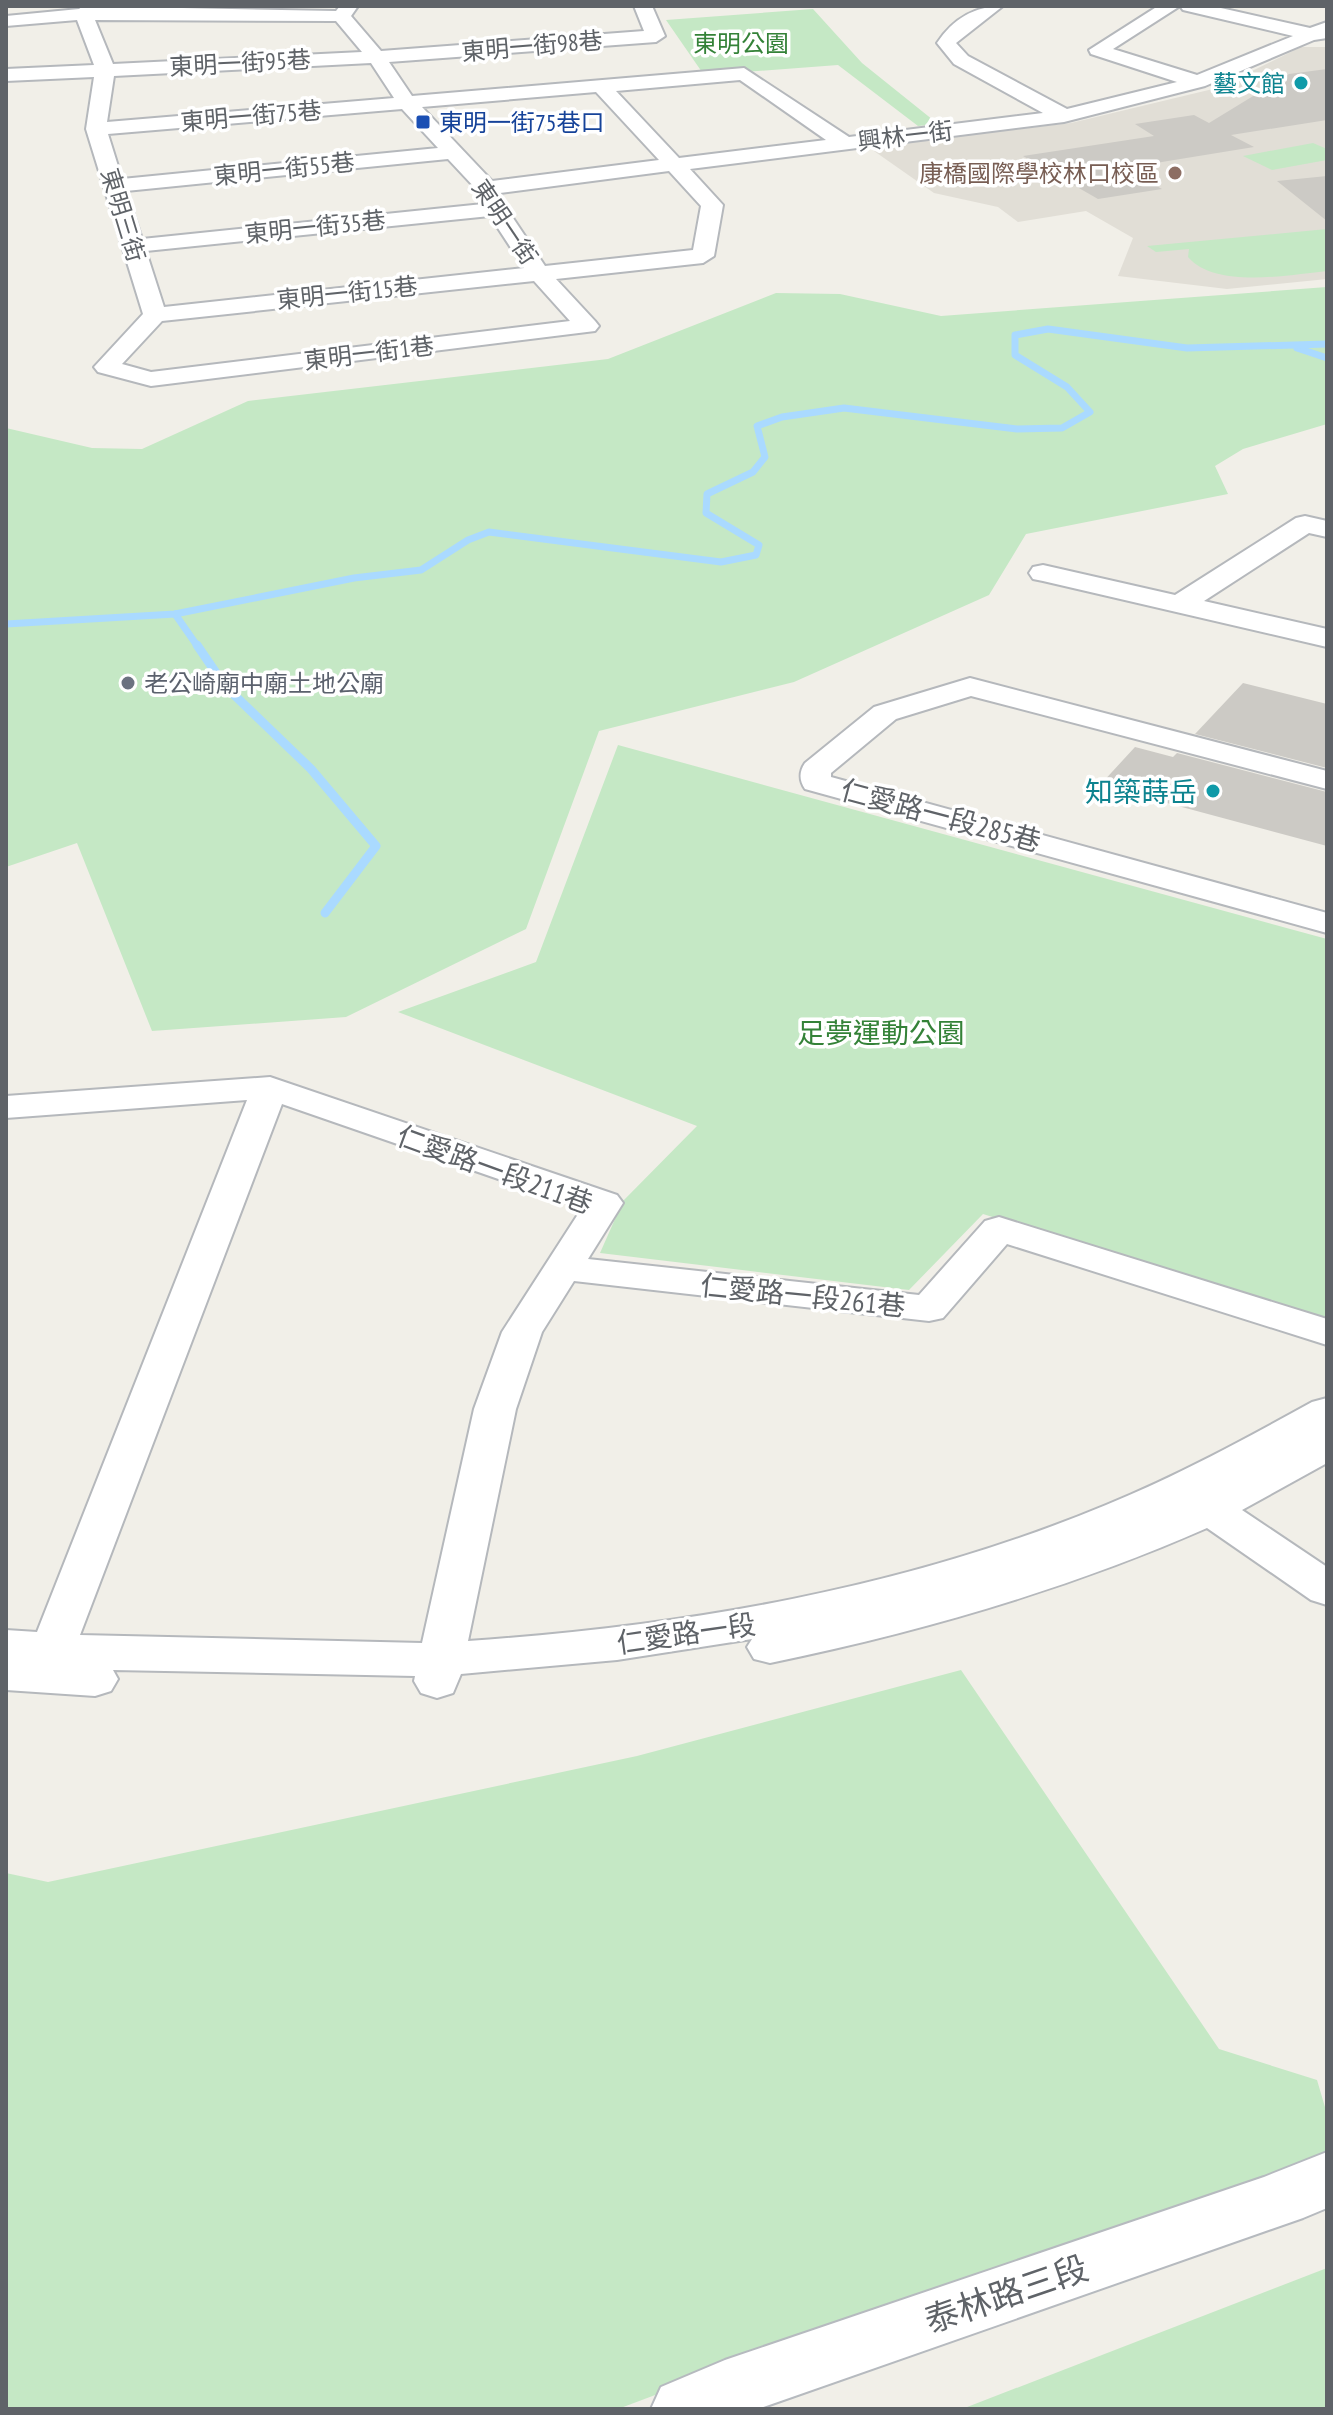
<svg xmlns="http://www.w3.org/2000/svg" width="1333" height="2415" font-family="'PT Sans Narrow','Noto Sans TC',sans-serif">
  <style>
    .education { fill: #e1ded6 }
    .green { fill: #c5e8c5 }
    .lines { fill: none; stroke-linecap: round; stroke-linejoin: round }
    .stream-far1 { stroke: #aadaff; stroke-width: 7 }
    .stream { stroke: #aadaff; stroke-width: 9 }
    .building { fill: #cccac5 }
    .street-casing { stroke: #b5b8bc; stroke-width: 4 }
    .secondary-casing { stroke: #b6babf; stroke-width: 4 }
    .street { fill: #fff; fill-rule: evenodd }
    .secondary { fill: #fff; fill-rule: evenodd }
    .culture-dot { fill: #0f9aa8; stroke: #fff; stroke-width: 3 }
    .transit-dot { fill: #1a4fb4; stroke: #fff; stroke-width: 3 }
    .education-dot { fill: #8d6e63; stroke: #fff; stroke-width: 3 }
    .worship-dot { fill: #6b7280; stroke: #fff; stroke-width: 3 }
    .labels { text-anchor: middle; dominant-baseline: central; stroke-width: 7; stroke-linejoin: round; paint-order: stroke }
    .far-park-label { font-size: 24px; fill: #348238; stroke: #fff }
    .far-street-label { font-size: 24px; fill: #5f6368; stroke: #fff }
    .far-culture-label { font-size: 24px; fill: #0d838f; stroke: #fff; text-anchor: end }
    .far-transit-label { font-size: 24px; fill: #164399; stroke: #fff; text-anchor: start }
    .far-education-label { font-size: 24px; fill: #785e54; stroke: #fff; text-anchor: end }
    .far-worship-label { font-size: 24px; fill: #5b616d; stroke: #fff; text-anchor: start }
    .culture-label { font-size: 28px; fill: #0d838f; stroke: #fff; text-anchor: end }
    .street-label { font-size: 28px; fill: #5f6368; stroke: #fff }
    .park-label { font-size: 28px; fill: #348238; stroke: #fff }
    .near-street-label { font-size: 34px; fill: #5f6368; stroke: #fff }
  </style>
  <rect width="100%" height="100%" fill="#f1efe8"/>
  <path class="education" d="M 1301,47 L 1327,47 L 1327,279 L 1227,289 L 1118,276 L 1133,238 L 1086,211 L 1018,222 L 998,207 L 934,193 L 874,151 L 882,145 L 1071,123 L 1217,88 Z"/>
  <g class="green">
    <path d="M 813,9 L 862,63 L 938,124 L 918,126 L 838,65 L 704,75 L 666,20 Z"/>
    <path d="M 1313,143 L 1327,149 L 1327,160 L 1272,170 L 1243,156 Z"/>
    <path d="M 1327,229 L 1327,271 C 1289,275 1215,289 1188,257 L 1189,249 L 1156,252 L 1147,246 Z"/>
    <path d="M 1327,287 L 1327,424 L 1243,449 L 1215,466 L 1228,494 L 1026,534 L 989,595 L 794,682 L 599,731 L 526,929 L 346,1017 L 152,1031 L 77,843 L 6,867 L 6,428 L 92,448 L 142,449 L 248,401 L 608,359 L 776,293 L 840,294 L 941,316 Z"/>
    <path d="M 618,745 L 1327,939 L 1327,1322 L 983,1214 L 909,1290 L 600,1253 L 623,1201 L 697,1126 L 398,1012 L 536,962 Z"/>
    <path d="M 961,1670 L 1219,2049 L 1317,2080 L 1327,2114 L 1327,2159 L 968,2277 L 618,2409 L 6,2409 L 6,1873 L 48,1882 L 637,1756 Z"/>
    <path d="M 1327,2268 L 1327,2409 L 962,2409 Z"/>
  </g>
  <g class="lines">
    <g class="stream-far1">
      <path d="M 1297,348 L 1327,358"/>
      <path d="M 175,614 L 198,647"/>
      <path d="M 6,624 L 175,614 L 354,578 L 421,570 L 468,540 L 489,532 L 721,562 L 756,555 L 759,545 L 706,513 L 707,494 L 753,472 L 765,457 L 757,426 L 782,417 L 844,408 L 1017,429 L 1062,428 L 1090,412 L 1067,387 L 1015,355 L 1015,335 L 1048,329 L 1187,348 L 1327,344"/>
    </g>
    <path class="stream" d="M 197,645 L 225,686 L 311,769 L 376,846 L 325,913"/>
  </g>
  <g class="building">
    <path d="M 1327,69 L 1327,120 L 1231,135 L 1254,147 L 1125,168 L 1162,189 L 1098,199 L 1023,156 L 1154,136 L 1135,124 L 1194,115 L 1209,123 L 1289,74 Z"/>
    <path d="M 1327,176 L 1327,221 L 1277,181 Z"/>
    <path d="M 1243,683 L 1327,704 L 1327,768 L 1195,734 Z"/>
    <path d="M 1135,747 L 1173,757 L 1177,753 L 1327,792 L 1327,846 L 1100,785 Z"/>
  </g>
  <g class="lines">
    <defs>
      <g id="street">
        <path d="M 83,6 L 336,11 L 340,6 L 358,6 L 351,16 L 381,51 L 644,31 L 634,6 L 652,6 L 665,36 L 656,42 L 389,62 L 412,96 L 744,68 L 849,137 L 1043,113 L 954,64 L 937,43 C 953,19 974,6 1003,6 L 956,43 L 968,56 L 1067,109 L 1177,82 L 1091,54 L 1089,50 L 1158,6 L 1180,6 L 1113,49 L 1197,75 L 1293,36 L 1183,10 L 1180,6 L 1212,6 L 1310,28 L 1327,22 L 1327,38 L 1314,40 L 1205,86 L 1064,122 L 690,169 L 723,205 L 714,256 L 703,263 L 556,279 L 595,321 L 599,326 L 595,331 L 151,386 L 98,372 L 94,367 L 143,314 L 86,129 L 94,77 L 6,81 L 6,69 L 94,65 L 77,20 L 6,26 L 6,16 L 79,9 ZM 95,20 L 336,21 L 362,52 L 113,64 ZM 371,63 L 394,98 L 107,122 L 114,76 ZM 740,80 L 826,140 L 679,158 L 616,91 ZM 596,92 L 659,160 L 492,181 L 422,107 ZM 402,109 L 438,148 L 122,179 L 108,134 ZM 448,159 L 477,190 L 483,204 L 142,239 L 126,191 ZM 669,171 L 701,206 L 693,250 L 545,266 L 507,209 L 500,193 ZM 490,216 L 524,268 L 164,307 L 146,251 ZM 534,281 L 570,321 L 151,372 L 122,364 L 162,321 Z"/>
        <path d="M 1305,516 L 1327,521 L 1327,537 L 1309,533 L 1204,601 L 1327,629 L 1327,647 L 1043,581 L 1033,579 L 1029,573 L 1033,567 L 1043,565 L 1175,595 L 1296,518 Z"/>
        <path d="M 970,678 L 1327,771 L 1327,789 L 971,696 L 896,719 L 831,773 L 831,777 L 1327,913 L 1327,933 L 805,789 C 799,780 799,772 805,763 L 874,707 Z"/>
        <path d="M 270,1077 L 617,1195 L 623,1203 L 588,1259 L 919,1295 L 985,1221 L 999,1217 L 1327,1319 L 1327,1345 L 1007,1244 L 943,1318 L 929,1321 L 574,1281 L 542,1332 L 516,1409 L 468,1641 C 686,1626 904,1589 1106,1505 C 1177,1476 1245,1439 1312,1402 L 1327,1398 L 1327,1463 L 1242,1510 L 1327,1567 L 1327,1605 L 1311,1600 L 1207,1528 C 1066,1590 920,1632 770,1663 L 754,1659 L 747,1647 L 752,1639 L 617,1660 L 461,1674 L 453,1693 L 437,1698 L 421,1693 L 414,1681 L 415,1676 L 113,1670 L 118,1679 L 111,1691 L 95,1696 L 6,1690 L 6,1630 L 37,1632 L 247,1100 L 6,1118 L 6,1096 ZM 282,1104 L 582,1208 L 502,1332 L 474,1409 L 422,1643 L 80,1635 Z"/>
      </g>
      <path id="secondary" d="M 1327,2152 L 1327,2208 L 1303,2218 L 758,2409 L 651,2409 L 661,2387 L 725,2360 L 1264,2177 Z"/>
    </defs>
    <use href="#street" class="street-casing"/>
    <use href="#secondary" class="secondary-casing"/>
    <use href="#street" class="street"/>
    <use href="#secondary" class="secondary"/>
  </g>
  <g class="culture-dot">
    <circle cx="1301" cy="83" r="8"/>
    <circle cx="1213" cy="791" r="8"/>
  </g>
  <rect class="transit-dot" x="415" y="114" width="16" height="16" rx="4"/>
  <circle class="education-dot" cx="1175" cy="173" r="8"/>
  <circle class="worship-dot" cx="128" cy="683" r="8"/>
  <g class="labels">
    <g class="far-park-label">
      <text x="741" y="43">東明公園</text>
    </g>
    <g class="far-street-label">
      <text transform="translate(532 46) rotate(-5)">東明一街98巷</text>
      <text transform="translate(240 63) rotate(-3)">東明一街95巷</text>
      <text transform="translate(251 116) rotate(-5)">東明一街75巷</text>
      <text transform="translate(905 136) rotate(-7)">興林一街</text>
      <text transform="translate(284 169) rotate(-6)">東明一街55巷</text>
      <text transform="translate(123 215) rotate(73)">東明三街</text>
      <text transform="translate(505 222) rotate(56)">東明一街</text>
      <text transform="translate(315 227) rotate(-6)">東明一街35巷</text>
      <text transform="translate(347 293) rotate(-6)">東明一街15巷</text>
      <text transform="translate(369 353) rotate(-7)">東明一街1巷</text>
    </g>
    <g class="far-culture-label">
      <text x="1285" y="83">藝文館</text>
    </g>
    <g class="far-transit-label">
      <text x="439" y="122">東明一街75巷口</text>
    </g>
    <g class="far-education-label">
      <text x="1159" y="173">康橋國際學校林口校區</text>
    </g>
    <g class="far-worship-label">
      <text x="144" y="683">老公崎廟中廟土地公廟</text>
    </g>
    <g class="culture-label">
      <text x="1197" y="791">知築蒔岳</text>
    </g>
    <g class="street-label">
      <text transform="translate(941 815) rotate(15)">仁愛路一段285巷</text>
      <text transform="translate(495 1169) rotate(20)">仁愛路一段211巷</text>
      <text transform="translate(803 1295) rotate(6)">仁愛路一段261巷</text>
      <text transform="translate(686 1633) rotate(-8)">仁愛路一段</text>
    </g>
    <g class="park-label">
      <text x="881" y="1032">足夢運動公園</text>
    </g>
    <g class="near-street-label">
      <text transform="translate(1006 2293) rotate(-19)">泰林路三段</text>
    </g>
  </g>
  <rect width="1333" height="2415" fill="none" stroke="#5f6368" stroke-width="16"/>
</svg>
